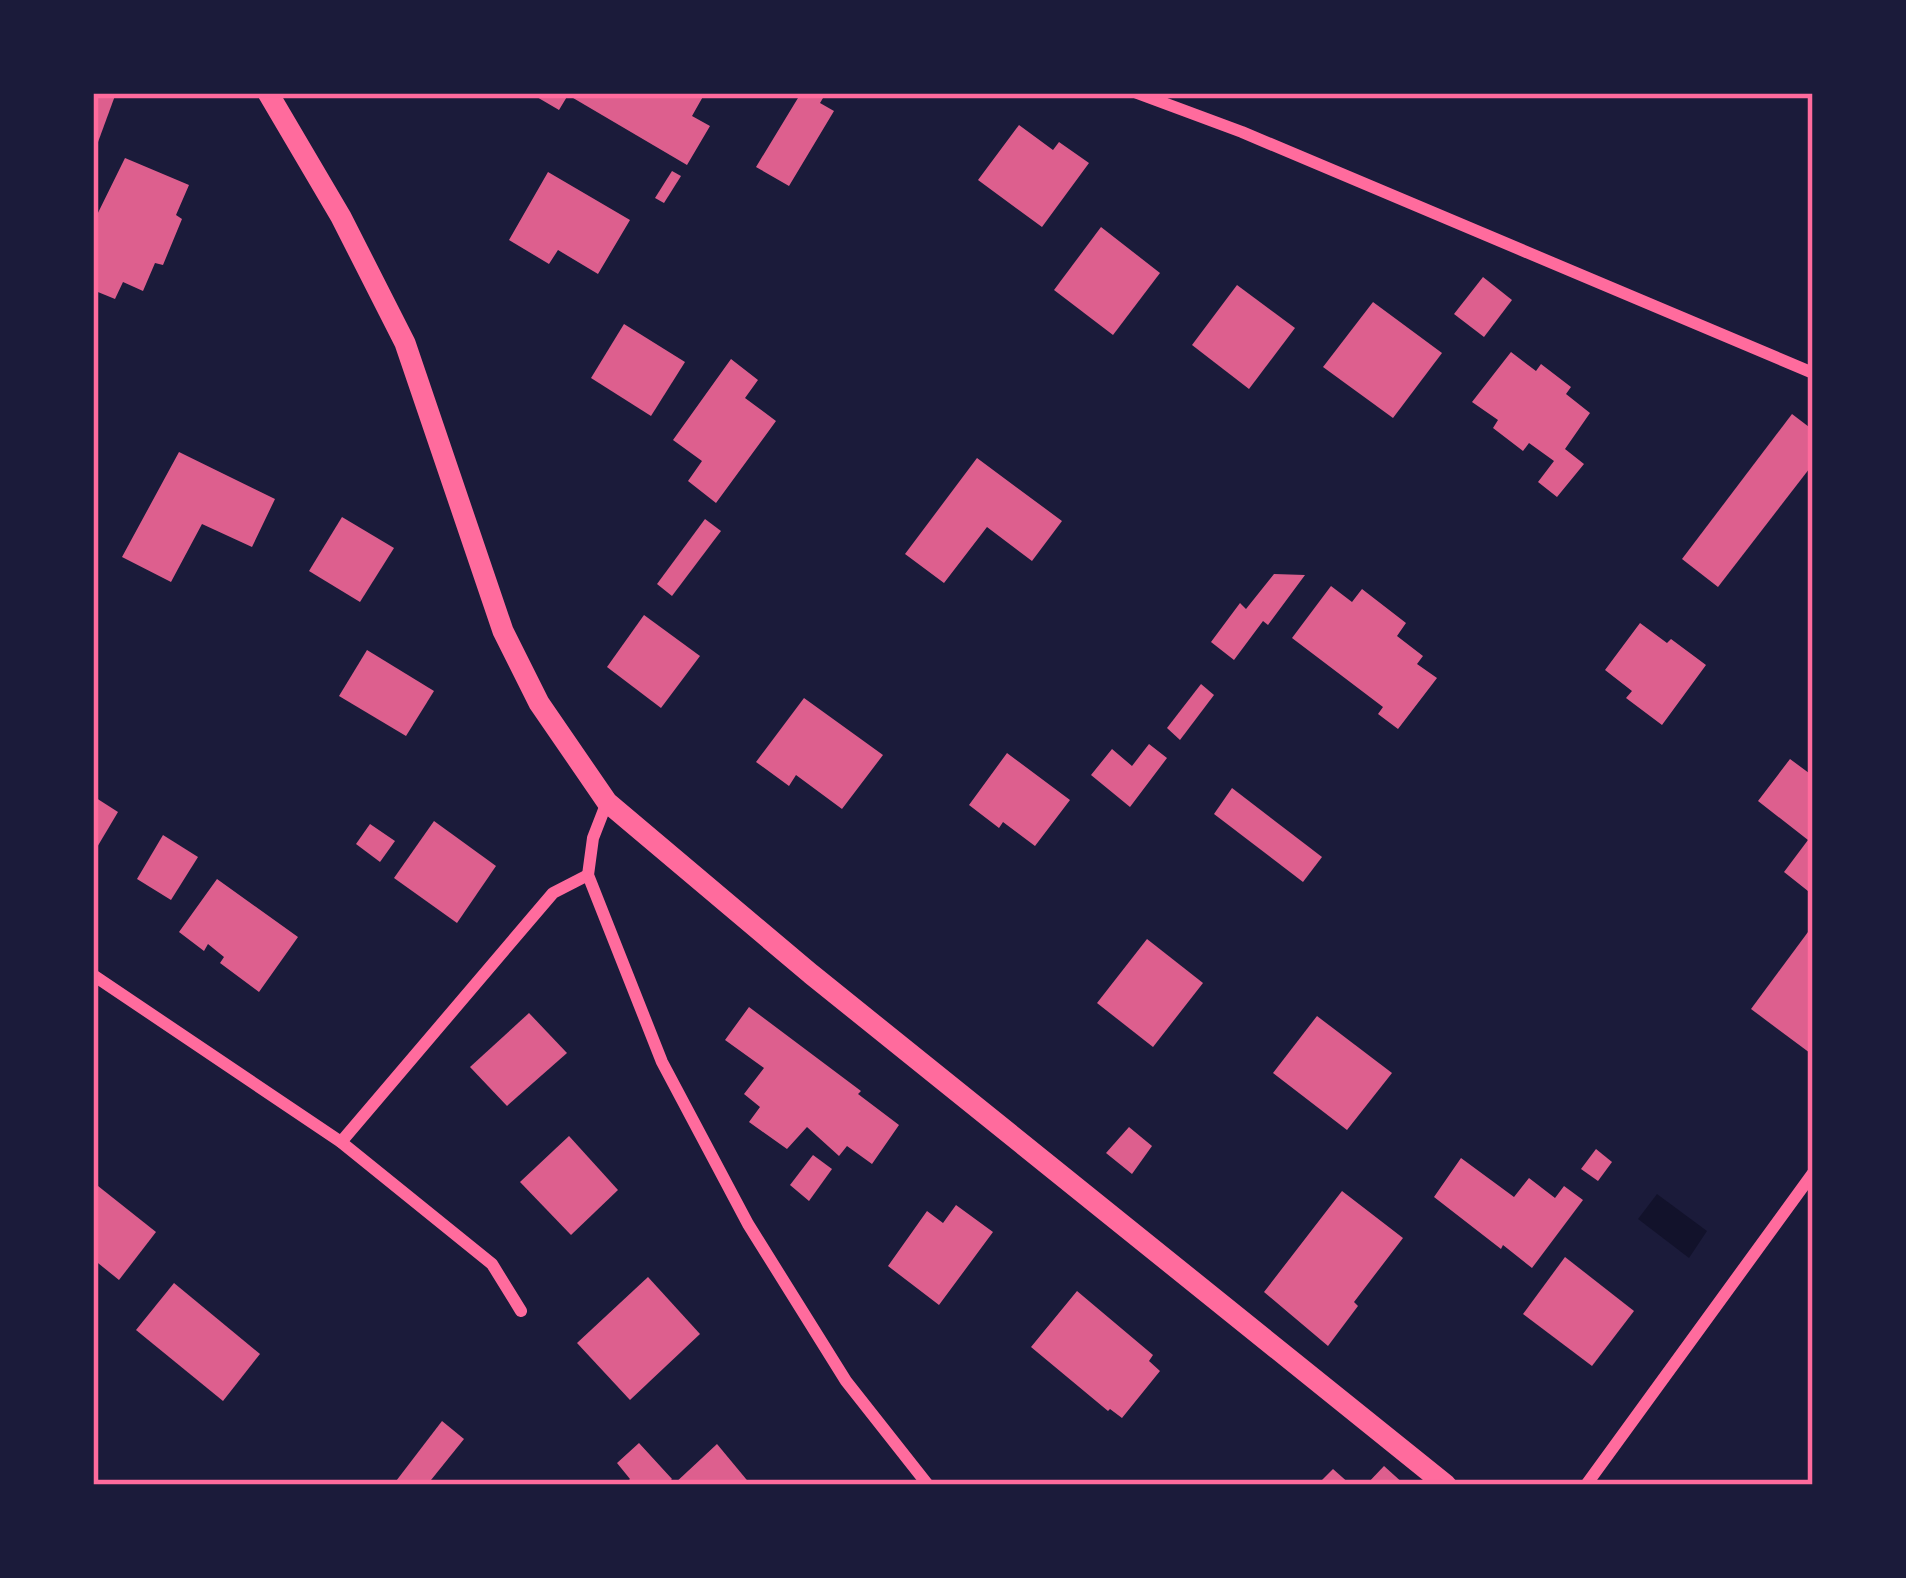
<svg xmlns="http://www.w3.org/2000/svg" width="1906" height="1578" font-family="'Sofia Sans Condensed',sans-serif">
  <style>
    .water { fill: #12122b }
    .building { fill: #dd5f8e }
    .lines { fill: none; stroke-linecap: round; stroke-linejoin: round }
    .minor { stroke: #ff6b9d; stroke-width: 12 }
    .tertiary { stroke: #ff6b9d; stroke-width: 21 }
    .neatline { fill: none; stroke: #ff6b9d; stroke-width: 4.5 }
  </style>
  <rect width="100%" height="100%" fill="#1b1b3a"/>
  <path class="water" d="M 1657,1194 L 1707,1231 L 1689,1258 L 1638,1219 Z"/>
  <g class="building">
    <path d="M 93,93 L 116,93 L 94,153 L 93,153 Z"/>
    <path d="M 530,93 L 705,93 L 692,116 L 710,126 L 687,165 L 568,95 L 559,110 Z"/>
    <path d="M 801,93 L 826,93 L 820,103 L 834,111 L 789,186 L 756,167 Z"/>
    <path d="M 1019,125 L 1053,150 L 1059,142 L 1089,163 L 1042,227 L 978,180 Z"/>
    <path d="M 125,158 L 189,185 L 176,215 L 182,219 L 163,265 L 155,263 L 143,291 L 123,282 L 115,299 L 93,290 L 96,237 L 93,223 Z"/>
    <path d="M 672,171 L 681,176 L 664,203 L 655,198 Z"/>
    <path d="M 548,172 L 630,220 L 598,274 L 558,250 L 549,264 L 509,240 Z"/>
    <path d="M 1101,227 L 1160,273 L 1113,335 L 1054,290 Z"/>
    <path d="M 1483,277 L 1512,300 L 1484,337 L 1454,314 Z"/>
    <path d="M 1237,285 L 1295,328 L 1249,389 L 1192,345 Z"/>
    <path d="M 1373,302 L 1442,353 L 1393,418 L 1323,367 Z"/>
    <path d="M 624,324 L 685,362 L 651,416 L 591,378 Z"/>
    <path d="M 1511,352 L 1536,371 L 1541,364 L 1571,387 L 1566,394 L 1590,413 L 1565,449 L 1584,464 L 1557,497 L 1538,482 L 1554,461 L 1529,443 L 1523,451 L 1493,428 L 1498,420 L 1472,402 Z"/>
    <path d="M 731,359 L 758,380 L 745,398 L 776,421 L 716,503 L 688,481 L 702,461 L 673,440 Z"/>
    <path d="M 1792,414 L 1813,430 L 1813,464 L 1718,587 L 1682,559 Z"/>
    <path d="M 179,452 L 275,499 L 252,547 L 202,524 L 171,582 L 122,557 Z"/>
    <path d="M 977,458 L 1062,521 L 1032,561 L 987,527 L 944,583 L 905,554 Z"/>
    <path d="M 342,517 L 394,548 L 360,602 L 309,571 Z"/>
    <path d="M 705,519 L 721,531 L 672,596 L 657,584 Z"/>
    <path d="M 1274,574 L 1305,575 L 1268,625 L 1263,621 L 1234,660 L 1211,642 L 1240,603 L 1246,609 Z"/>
    <path d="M 1331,586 L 1352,602 L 1362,589 L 1406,623 L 1397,636 L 1423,656 L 1417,664 L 1437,678 L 1398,729 L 1378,714 L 1383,707 L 1292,638 Z"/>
    <path d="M 644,615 L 700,656 L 661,708 L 607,667 Z"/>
    <path d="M 1640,623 L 1667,643 L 1671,639 L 1706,665 L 1662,725 L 1626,698 L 1632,691 L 1605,670 Z"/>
    <path d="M 367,650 L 434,691 L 406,736 L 339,696 Z"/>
    <path d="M 1201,684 L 1214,695 L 1180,740 L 1167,728 Z"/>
    <path d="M 804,698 L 883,755 L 842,809 L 796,775 L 789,786 L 756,762 Z"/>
    <path d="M 1149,744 L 1167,758 L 1130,807 L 1091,775 L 1112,749 L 1132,766 Z"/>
    <path d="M 1007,753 L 1070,800 L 1035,846 L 1003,822 L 999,828 L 969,805 Z"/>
    <path d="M 1790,759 L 1813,776 L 1813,895 L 1784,872 L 1808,840 L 1758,801 Z"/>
    <path d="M 1232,788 L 1322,857 L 1303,882 L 1214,814 Z"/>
    <path d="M 93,796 L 118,812 L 93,854 Z"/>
    <path d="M 434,821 L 496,866 L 457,923 L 394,878 Z"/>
    <path d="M 370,824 L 395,841 L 380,862 L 356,844 Z"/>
    <path d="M 163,835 L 198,857 L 171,900 L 137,879 Z"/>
    <path d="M 217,879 L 298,937 L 259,992 L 220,963 L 224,957 L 208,944 L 204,951 L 179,932 Z"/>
    <path d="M 1808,932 L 1813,936 L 1810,1053 L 1751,1009 Z"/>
    <path d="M 1147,939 L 1203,983 L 1153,1047 L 1097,1003 Z"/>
    <path d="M 749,1007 L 861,1091 L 858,1094 L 899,1125 L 872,1164 L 847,1146 L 839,1156 L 807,1127 L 787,1149 L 749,1122 L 760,1107 L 744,1094 L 764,1068 L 725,1040 Z"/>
    <path d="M 529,1013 L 567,1053 L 507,1106 L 470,1067 Z"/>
    <path d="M 1317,1016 L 1392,1073 L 1347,1130 L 1273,1073 Z"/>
    <path d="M 1129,1127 L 1152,1146 L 1132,1174 L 1106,1153 Z"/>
    <path d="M 569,1136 L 618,1190 L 571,1235 L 520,1182 Z"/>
    <path d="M 1596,1149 L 1612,1162 L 1598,1181 L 1581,1169 Z"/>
    <path d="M 813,1155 L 832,1169 L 809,1201 L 790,1185 Z"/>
    <path d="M 1461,1158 L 1514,1197 L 1529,1178 L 1555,1198 L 1564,1186 L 1583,1200 L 1532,1268 L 1503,1245 L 1501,1249 L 1434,1197 Z"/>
    <path d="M 93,1182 L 156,1232 L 119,1280 L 93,1259 Z"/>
    <path d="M 1342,1191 L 1403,1238 L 1354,1302 L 1358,1306 L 1328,1346 L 1264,1292 Z"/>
    <path d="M 956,1205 L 993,1232 L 939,1305 L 888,1266 L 927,1211 L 943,1223 Z"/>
    <path d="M 1565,1257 L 1634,1311 L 1592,1366 L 1523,1314 Z"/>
    <path d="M 648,1277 L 700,1334 L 630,1400 L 577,1343 Z"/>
    <path d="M 174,1283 L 260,1354 L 223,1401 L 136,1330 Z"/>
    <path d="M 1077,1291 L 1153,1355 L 1149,1361 L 1160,1371 L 1122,1418 L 1110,1409 L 1108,1411 L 1031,1347 Z"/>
    <path d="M 442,1421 L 464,1439 L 427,1485 L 393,1485 Z"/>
    <path d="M 639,1443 L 672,1479 L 666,1485 L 624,1485 L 630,1479 L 617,1463 Z"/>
    <path d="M 717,1444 L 751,1485 L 673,1485 Z"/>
    <path d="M 1384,1466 L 1405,1485 L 1366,1485 Z"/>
    <path d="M 1333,1469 L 1351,1485 L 1317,1485 Z"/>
  </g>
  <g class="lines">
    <g class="minor">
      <path d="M 1137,93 L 1242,132 L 1813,373"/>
      <path d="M 607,802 L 593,838 L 588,875 L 662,1062 L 748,1224 L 846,1381 L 928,1485"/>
      <path d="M 93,975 L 341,1142 L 492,1264 L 521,1311"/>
      <path d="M 341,1142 L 553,893 L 588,875"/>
      <path d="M 1586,1485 L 1813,1173"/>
    </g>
    <path class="tertiary" d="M 268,93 L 341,217 L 405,343 L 503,631 L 539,703 L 607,802 L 811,974 L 1446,1485"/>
  </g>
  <rect width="1906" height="1578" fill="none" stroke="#1b1b3a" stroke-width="192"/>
  <rect x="96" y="96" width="1714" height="1386" class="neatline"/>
</svg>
